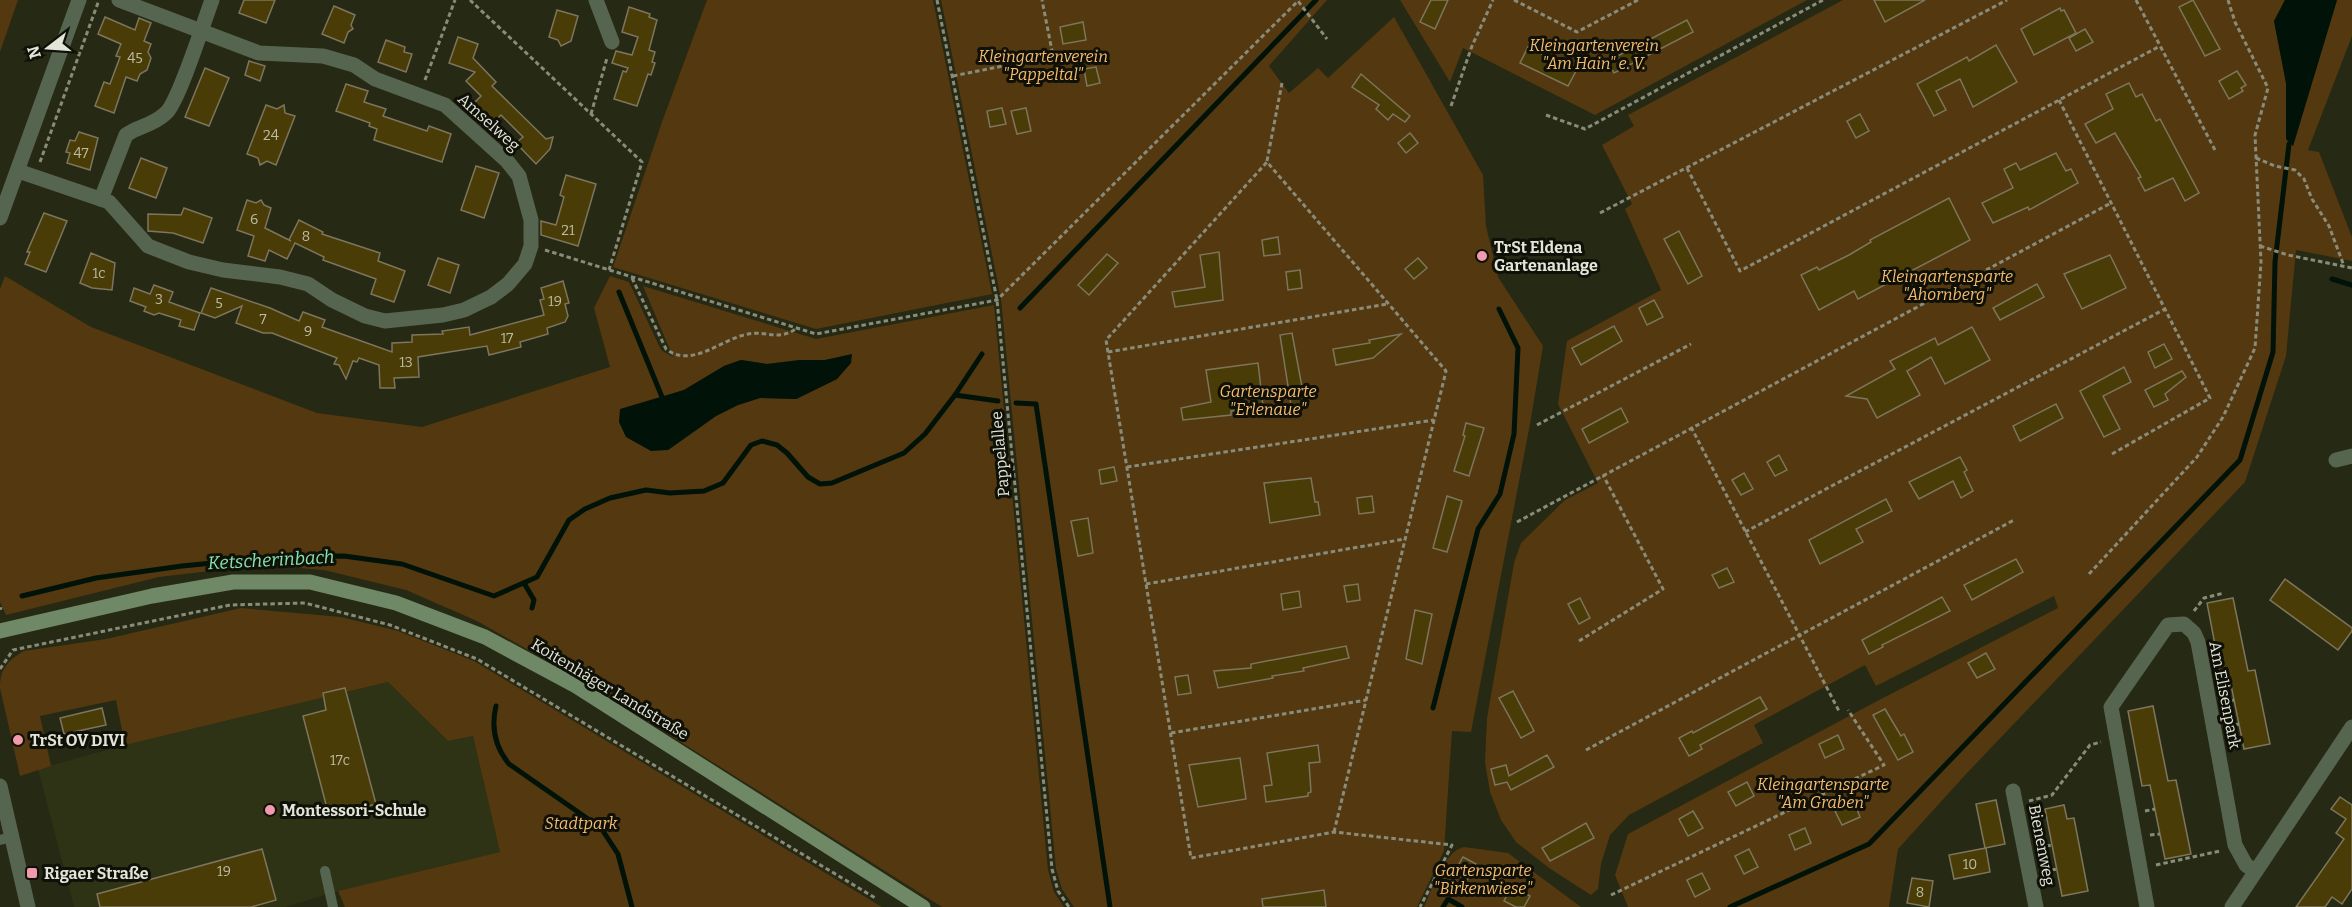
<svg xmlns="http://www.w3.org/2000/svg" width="2352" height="907" font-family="Bitter,serif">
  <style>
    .built { fill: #2f3316 }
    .green { fill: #54380f; fill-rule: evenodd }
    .water { fill: #011208 }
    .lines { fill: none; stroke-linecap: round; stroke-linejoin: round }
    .stream { stroke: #011208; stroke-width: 5 }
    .building { fill: #493c06; stroke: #7d755d; stroke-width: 1.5 }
    .path { stroke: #8a8c7b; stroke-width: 3; stroke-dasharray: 4.5 3; stroke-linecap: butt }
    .lane { stroke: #55654f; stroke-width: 10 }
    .street { stroke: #55654f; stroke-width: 15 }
    .secondary { stroke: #6f8865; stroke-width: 15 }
    .poi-dot { fill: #f29aad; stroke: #0f1108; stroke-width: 2 }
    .labels { text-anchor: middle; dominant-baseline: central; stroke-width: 6; stroke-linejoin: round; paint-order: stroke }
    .number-label { font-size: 14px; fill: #bcbba4 }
    .park-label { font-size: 16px; font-style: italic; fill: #f7bb6e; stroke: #0f1108 }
    .street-label { font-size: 16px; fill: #e3e5d8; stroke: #0f1108 }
    .poi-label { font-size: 16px; font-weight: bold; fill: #e3e5d8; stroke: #0f1108; text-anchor: start }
    .water-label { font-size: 18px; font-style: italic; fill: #85e4b0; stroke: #0f1108 }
  </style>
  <rect width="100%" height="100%" fill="#262913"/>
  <path class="built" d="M 388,682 L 448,741 L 473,736 L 500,852 L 338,891 L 285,907 L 74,907 L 38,769 L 125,745 Z"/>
  <g class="green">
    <path d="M 0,0 L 18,0 L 0,52 Z"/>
    <path d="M 707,0 L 933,0 L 992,294 L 816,329 L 613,267 L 662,122 Z"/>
    <path d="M 941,0 L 1327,0 L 1269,66 L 1289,93 L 1318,68 L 1328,78 L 1394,17 L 1483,175 L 1486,226 L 1498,277 L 1543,346 L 1530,424 L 1471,732 L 1452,731 L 1444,851 L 1417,907 L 1074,907 L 1062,889 L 1056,869 L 1001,299 Z"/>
    <path d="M 1400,0 L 1807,0 L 1595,115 L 1463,48 L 1450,82 Z"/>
    <path d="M 1843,0 L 2285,0 L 2274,21 L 2286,83 L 2286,139 L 2293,146 L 2337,0 L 2352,0 L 2352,36 L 2308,150 L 2319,152 L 2352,237 L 2352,261 L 2296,250 L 2286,356 L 2245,482 L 1967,773 L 1898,849 L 1889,907 L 1628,907 L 1615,875 L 1628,834 L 1881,699 L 2058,608 L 2054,596 L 1876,686 L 1865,665 L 1754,725 L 1763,743 L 1629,815 L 1610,835 L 1601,864 L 1598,889 L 1591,895 L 1549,868 L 1516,842 L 1501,820 L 1490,792 L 1485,762 L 1487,718 L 1514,563 L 1521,543 L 1565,500 L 1598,483 L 1558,404 L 1567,341 L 1661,290 L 1625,209 L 1632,204 L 1602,145 L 1634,126 L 1628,115 Z"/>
    <path d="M 5,276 L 91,327 L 317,413 L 422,427 L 610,367 L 594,308 L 610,276 L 629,282 L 661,350 L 673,357 L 643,286 L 816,339 L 994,305 L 1048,870 L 1054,892 L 1064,907 L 942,907 L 592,686 L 477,621 L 406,590 L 324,570 L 260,565 L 159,577 L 6,615 L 0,602 L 0,289 ZM 852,355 L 837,379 L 797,399 L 760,398 L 738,405 L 716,416 L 668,450 L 652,401 L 684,390 L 724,366 L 741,360 L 767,364 L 800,360 L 825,360 Z"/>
    <path d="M 241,608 L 341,617 L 398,631 L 474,661 L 882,907 L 345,907 L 338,891 L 500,852 L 473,736 L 448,741 L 388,682 L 125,745 L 116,700 L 40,716 L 51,766 L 20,776 L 0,688 C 0,669 7,661 24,651 L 106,639 Z"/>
    <path d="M 1464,847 L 1508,853 L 1581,907 L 1424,907 C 1432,890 1444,851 1464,847 Z"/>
  </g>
  <g class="water">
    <path d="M 2285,0 L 2337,0 L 2293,146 L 2286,139 L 2286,83 L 2274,21 Z"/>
    <path d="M 852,354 L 851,363 L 837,379 L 796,399 L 760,398 L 738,405 L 716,416 L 668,450 L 651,451 L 626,437 L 619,422 L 620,409 L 684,390 L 724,366 L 741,360 L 767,364 L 800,360 L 825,360 Z"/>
  </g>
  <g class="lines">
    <g class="stream">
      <path d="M 2332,279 L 2352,285"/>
      <path d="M 619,292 L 662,397"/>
      <path d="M 1020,308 L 1316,0"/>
      <path d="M 955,395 L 998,401"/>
      <path d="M 1016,403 L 1036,404 L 1110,907"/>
      <path d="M 524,583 L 534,600 L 532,608"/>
      <path d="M 22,596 L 96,578 L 182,566 L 273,557 L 344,556 L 402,564 L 494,596 L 537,577 L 569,520 L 585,509 L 610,498 L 646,490 L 670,493 L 704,491 L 723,483 L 751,445 L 762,441 L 777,445 L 787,453 L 808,477 L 820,484 L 832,483 L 904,453 L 925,434 L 955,395 L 982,354"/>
      <path d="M 496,706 C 491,727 495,747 509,764 L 601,828 L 618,854 L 632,907"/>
      <path d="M 1433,708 L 1478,529 L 1500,494 L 1514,434 L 1518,348 L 1499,309"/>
      <path d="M 1443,907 L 1448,899 L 1462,907"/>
      <path d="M 1730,907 L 1869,844 L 2240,460 L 2273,352 L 2275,262 L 2289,144"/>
    </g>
  </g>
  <g class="building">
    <path d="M 244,0 L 275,0 L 266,23 L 239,13 Z"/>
    <path d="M 1431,0 L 1448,0 L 1435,29 L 1420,22 Z"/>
    <path d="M 1874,0 L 1925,0 L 1885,22 Z"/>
    <path d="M 2193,0 L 2220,49 L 2205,56 L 2179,7 Z"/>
    <path d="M 334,6 L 355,15 L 351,25 L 353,29 L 348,32 L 344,43 L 322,34 Z"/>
    <path d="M 629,7 L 650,14 L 649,17 L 657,20 L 649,50 L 655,52 L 652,62 L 655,63 L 651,75 L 648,74 L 637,106 L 614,99 L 623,71 L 626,72 L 628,68 L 612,63 L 616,51 L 632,55 L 638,37 L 622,32 Z"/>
    <path d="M 2060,8 L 2061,11 L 2064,10 L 2076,33 L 2034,55 L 2021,29 Z"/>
    <path d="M 557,10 L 578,16 L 571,41 L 561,46 L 558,40 L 549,37 Z"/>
    <path d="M 105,17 L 135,30 L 139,18 L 151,23 L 144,41 L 151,44 L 148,52 L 151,58 L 147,70 L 140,74 L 137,81 L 126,77 L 114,113 L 95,106 L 104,82 L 110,84 L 120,57 L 116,56 L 121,44 L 98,34 Z"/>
    <path d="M 1687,20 L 1693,32 L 1614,73 L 1608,61 Z"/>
    <path d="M 1083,22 L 1086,40 L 1063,44 L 1060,27 Z"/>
    <path d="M 2085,29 L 2093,42 L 2076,51 L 2069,38 Z"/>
    <path d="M 458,37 L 478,44 L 473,58 L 496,82 L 492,86 L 546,139 L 553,137 L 550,149 L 536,164 L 516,143 L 523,137 L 501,115 L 494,122 L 474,103 L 481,96 L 466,81 L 475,72 L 449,63 Z"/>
    <path d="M 386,40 L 405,47 L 404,52 L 412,54 L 406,72 L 378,62 Z"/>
    <path d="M 1996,45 L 2017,82 L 1973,107 L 1960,79 L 1936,91 L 1946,110 L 1934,116 L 1917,84 L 1967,57 L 1969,61 Z"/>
    <path d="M 1528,47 L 1576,71 L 1568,86 L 1520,63 Z"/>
    <path d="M 249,61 L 265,66 L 260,81 L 245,75 Z"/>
    <path d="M 1096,67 L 1100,83 L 1087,86 L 1084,69 Z"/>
    <path d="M 205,68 L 229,78 L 209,126 L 185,117 Z"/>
    <path d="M 2237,71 L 2246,85 L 2241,88 L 2243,91 L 2229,99 L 2219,81 Z"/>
    <path d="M 1361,74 L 1410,116 L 1405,122 L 1393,114 L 1388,120 L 1376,109 L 1379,105 L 1352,87 Z"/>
    <path d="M 2129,83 L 2136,97 L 2142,94 L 2156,121 L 2160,119 L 2199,193 L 2185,201 L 2173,178 L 2145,191 L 2138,178 L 2141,177 L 2115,133 L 2096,143 L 2085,124 L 2113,109 L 2106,94 Z"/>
    <path d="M 346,84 L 368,91 L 364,102 L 386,109 L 383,116 L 427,131 L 429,126 L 451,134 L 442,162 L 374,140 L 377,129 L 369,126 L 370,123 L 336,111 Z"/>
    <path d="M 266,105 L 277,109 L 284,105 L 285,113 L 295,116 L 276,165 L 267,161 L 260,165 L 258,158 L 247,154 Z"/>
    <path d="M 1002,108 L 1006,124 L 990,127 L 987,111 Z"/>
    <path d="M 1026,108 L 1031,131 L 1017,134 L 1011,111 Z"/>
    <path d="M 1860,114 L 1869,131 L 1856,138 L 1847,121 Z"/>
    <path d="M 79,132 L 98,138 L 90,170 L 67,163 L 70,153 L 66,152 L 70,140 L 75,141 Z"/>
    <path d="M 1410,133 L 1418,143 L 1406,153 L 1398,143 Z"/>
    <path d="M 2056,153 L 2066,171 L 2071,169 L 2078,183 L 2029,210 L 2028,207 L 1993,223 L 1982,203 L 2013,188 L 2004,169 L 2016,163 L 2020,170 Z"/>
    <path d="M 141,158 L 167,168 L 156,198 L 129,188 Z"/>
    <path d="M 476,166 L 499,173 L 484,218 L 461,210 Z"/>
    <path d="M 566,175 L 596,184 L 578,246 L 541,235 L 541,221 L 556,225 L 564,197 L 560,195 Z"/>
    <path d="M 1949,198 L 1970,240 L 1858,299 L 1854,291 L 1819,310 L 1801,275 L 1817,267 L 1819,270 L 1849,255 L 1871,242 L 1870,240 Z"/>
    <path d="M 247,200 L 256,203 L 261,200 L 264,205 L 271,208 L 265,228 L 291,241 L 289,240 L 299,220 L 323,232 L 322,234 L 380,253 L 378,261 L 405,271 L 394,302 L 371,294 L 376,279 L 323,260 L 324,257 L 295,243 L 287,259 L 269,250 L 265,261 L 248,256 L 254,236 L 237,230 Z"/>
    <path d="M 184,208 L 212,218 L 203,243 L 173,233 L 148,231 L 148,214 L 181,215 Z"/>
    <path d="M 44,213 L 67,221 L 46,272 L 25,264 L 30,252 L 27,252 Z"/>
    <path d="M 1679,231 L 1702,276 L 1688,284 L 1664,239 Z"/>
    <path d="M 1278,237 L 1280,254 L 1264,256 L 1262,240 Z"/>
    <path d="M 1219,252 L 1223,300 L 1175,307 L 1172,292 L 1205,287 L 1200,255 Z"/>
    <path d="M 91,253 L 115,263 L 112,290 L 92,288 L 80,283 Z"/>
    <path d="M 1107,254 L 1118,263 L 1089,295 L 1078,285 Z"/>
    <path d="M 2110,255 L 2126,288 L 2082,309 L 2064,274 Z"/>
    <path d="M 438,258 L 459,265 L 450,293 L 428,285 Z"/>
    <path d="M 1418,258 L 1427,268 L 1414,279 L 1405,269 Z"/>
    <path d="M 1300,270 L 1302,288 L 1288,290 L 1286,272 Z"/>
    <path d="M 563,281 L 569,303 L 565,304 L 568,316 L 565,322 L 547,328 L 548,334 L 520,342 L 521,347 L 489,355 L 487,346 L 418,357 L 419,377 L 394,378 L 395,388 L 380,388 L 379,365 L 359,358 L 357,362 L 353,361 L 346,379 L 339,365 L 334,364 L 337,358 L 272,333 L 263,333 L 236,323 L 242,306 L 215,318 L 201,313 L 211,288 L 270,308 L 299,321 L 303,312 L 325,320 L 322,327 L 392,352 L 392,343 L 412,342 L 412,335 L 443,334 L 442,331 L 469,327 L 470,335 L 544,315 L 540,300 L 544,299 L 541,288 Z"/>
    <path d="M 2037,284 L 2044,297 L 2000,320 L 1993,308 Z"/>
    <path d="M 154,285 L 173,292 L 169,302 L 200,313 L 194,330 L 179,326 L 181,320 L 159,313 L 154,315 L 144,311 L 146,307 L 130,301 L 134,288 L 150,294 Z"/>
    <path d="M 1654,300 L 1663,317 L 1647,325 L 1639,308 Z"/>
    <path d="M 1614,326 L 1622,341 L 1581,365 L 1572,348 Z"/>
    <path d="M 1972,327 L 1990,360 L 1945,384 L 1931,357 L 1907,371 L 1920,395 L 1877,418 L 1867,399 L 1846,396 L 1895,369 L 1890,361 L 1935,338 L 1938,345 Z"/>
    <path d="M 1292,333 L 1305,403 L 1291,405 L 1280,335 Z"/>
    <path d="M 1401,334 L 1373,358 L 1336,365 L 1333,349 L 1370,343 L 1369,340 Z"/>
    <path d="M 2164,344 L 2172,359 L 2155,368 L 2148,352 Z"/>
    <path d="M 1258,363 L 1263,406 L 1231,411 L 1231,415 L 1183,420 L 1181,408 L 1211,402 L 1206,370 Z"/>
    <path d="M 2124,367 L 2131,382 L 2103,396 L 2120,429 L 2104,437 L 2080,391 Z"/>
    <path d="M 2182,371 L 2186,377 L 2165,394 L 2168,400 L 2154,407 L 2145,390 Z"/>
    <path d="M 2056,404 L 2063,418 L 2020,441 L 2013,426 Z"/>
    <path d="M 1621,408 L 1628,422 L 1589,443 L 1582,429 Z"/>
    <path d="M 1466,423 L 1484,428 L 1469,476 L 1454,471 L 1465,436 L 1463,435 Z"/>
    <path d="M 1779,455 L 1787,470 L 1775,476 L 1767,462 Z"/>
    <path d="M 1960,457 L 1967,470 L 1964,472 L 1973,491 L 1961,498 L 1953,481 L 1919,499 L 1909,482 Z"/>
    <path d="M 1114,467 L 1117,481 L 1101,484 L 1099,470 Z"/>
    <path d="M 1744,473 L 1753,489 L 1741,495 L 1732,480 Z"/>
    <path d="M 1311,478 L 1315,502 L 1318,502 L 1320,515 L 1270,523 L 1264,483 Z"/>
    <path d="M 1372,496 L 1374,512 L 1359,514 L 1357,498 Z"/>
    <path d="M 1447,496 L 1462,501 L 1447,552 L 1433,548 Z"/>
    <path d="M 1886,499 L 1892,511 L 1856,529 L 1863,542 L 1820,564 L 1809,540 Z"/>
    <path d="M 1088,518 L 1093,553 L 1078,556 L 1071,521 Z"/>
    <path d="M 2016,559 L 2023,572 L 1972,600 L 1964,585 Z"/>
    <path d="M 1727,568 L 1734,582 L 1719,588 L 1712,575 Z"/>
    <path d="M 2285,579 L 2352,628 L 2352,631 L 2338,650 L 2270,600 Z"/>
    <path d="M 1358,584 L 1360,600 L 1347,602 L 1344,586 Z"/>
    <path d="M 1299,591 L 1301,607 L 1283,610 L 1281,594 Z"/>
    <path d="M 1942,597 L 1950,611 L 1882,645 L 1883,647 L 1869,654 L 1862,640 Z"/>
    <path d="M 1580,598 L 1590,618 L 1579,624 L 1568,604 Z"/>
    <path d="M 2233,598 L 2248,671 L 2255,670 L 2270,744 L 2244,749 L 2229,675 L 2221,676 L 2207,603 Z"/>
    <path d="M 1415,610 L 1432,614 L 1422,664 L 1406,659 Z"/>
    <path d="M 1346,646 L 1349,658 L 1303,668 L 1304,671 L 1272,676 L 1273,678 L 1218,688 L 1214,671 L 1251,668 L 1251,664 Z"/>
    <path d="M 1986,653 L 1995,669 L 1977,678 L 1968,663 Z"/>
    <path d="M 1188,675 L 1191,693 L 1178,695 L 1175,677 Z"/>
    <path d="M 345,688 L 376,804 L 329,816 L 303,716 L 326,710 L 323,693 Z"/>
    <path d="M 1513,691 L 1534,731 L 1521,738 L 1499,698 Z"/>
    <path d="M 1760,697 L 1767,709 L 1700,745 L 1702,749 L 1689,756 L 1679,738 L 1692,731 L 1693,733 Z"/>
    <path d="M 2153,706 L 2168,781 L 2176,780 L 2191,854 L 2165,859 L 2150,785 L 2142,786 L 2128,711 Z"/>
    <path d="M 102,708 L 106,725 L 64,734 L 60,718 Z"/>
    <path d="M 1885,709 L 1901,736 L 1904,734 L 1913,752 L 1898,760 L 1873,715 Z"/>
    <path d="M 1838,735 L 1844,749 L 1825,758 L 1819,744 Z"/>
    <path d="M 1318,745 L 1320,762 L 1309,763 L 1311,792 L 1308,793 L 1308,796 L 1266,802 L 1264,786 L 1272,785 L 1267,753 Z"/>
    <path d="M 1547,755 L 1554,767 L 1511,790 L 1507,782 L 1495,785 L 1491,769 L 1506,765 L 1509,776 Z"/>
    <path d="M 1240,758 L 1246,799 L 1198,807 L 1189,765 Z"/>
    <path d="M 1747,782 L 1754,796 L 1736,806 L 1728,792 Z"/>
    <path d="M 2340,797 L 2352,805 L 2352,889 L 2342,904 L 2332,897 L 2325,907 L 2296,907 L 2344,839 L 2336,833 L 2346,819 L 2331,809 Z"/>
    <path d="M 1996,800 L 2005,844 L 1985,848 L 1976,804 Z"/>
    <path d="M 1854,802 L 1860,817 L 1842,825 L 1835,811 Z"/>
    <path d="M 2064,805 L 2067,819 L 2074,818 L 2088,891 L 2062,896 L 2045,809 Z"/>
    <path d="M 1693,811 L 1703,828 L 1688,836 L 1679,819 Z"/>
    <path d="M 1586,823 L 1594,838 L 1550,861 L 1542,848 Z"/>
    <path d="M 1805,828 L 1811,843 L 1795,850 L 1789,835 Z"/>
    <path d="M 1986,848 L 1990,872 L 1954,879 L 1949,855 Z"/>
    <path d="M 262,849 L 276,900 L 251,907 L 100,907 L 97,894 Z"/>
    <path d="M 1749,849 L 1758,867 L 1744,874 L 1735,856 Z"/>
    <path d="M 1463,857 L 1476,864 L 1467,880 L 1454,873 Z"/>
    <path d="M 1702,873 L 1710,889 L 1695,897 L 1687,880 Z"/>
    <path d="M 1912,878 L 1933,881 L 1929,907 L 1907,903 Z"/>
    <path d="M 1511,888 L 1515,891 L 1517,888 L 1530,896 L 1524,907 L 1516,907 L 1504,901 Z"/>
    <path d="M 1324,890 L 1326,907 L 1263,907 L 1262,899 Z"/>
  </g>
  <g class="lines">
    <g class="path">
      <path d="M 470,0 L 642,162 L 609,270"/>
      <path d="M 937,0 L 997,300 L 1052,869 L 1058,891 L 1069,907"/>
      <path d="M 1514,0 L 1577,32 L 1638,0"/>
      <path d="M 2136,0 L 2215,150"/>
      <path d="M 953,76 L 1053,56 L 1042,0"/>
      <path d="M 425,80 L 455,0"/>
      <path d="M 2059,100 L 2210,398 L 2112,454"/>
      <path d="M 1451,106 L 1472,46 L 1493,0"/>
      <path d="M 591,114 L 607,58"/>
      <path d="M 1546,115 L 1585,129 L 1823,0"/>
      <path d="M 2256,158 L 2275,166 L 2295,170 L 2304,179 L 2312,199 L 2329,226 L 2344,266"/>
      <path d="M 1267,161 L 1282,83"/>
      <path d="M 40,162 L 99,0"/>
      <path d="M 1687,168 L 1740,271 L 2160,46"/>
      <path d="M 1600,213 L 2007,0"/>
      <path d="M 2260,246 L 2288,255 L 2352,268"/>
      <path d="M 545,250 L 816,334 L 997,300 L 1298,1 L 1327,39"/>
      <path d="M 632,278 L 666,349 C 692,369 721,339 748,334 C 766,330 778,342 797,328"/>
      <path d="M 1108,352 L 1387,304"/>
      <path d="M 1537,425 L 1691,344"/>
      <path d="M 1691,427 L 1840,713"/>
      <path d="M 1127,467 L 1434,420"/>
      <path d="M 1517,522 L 2111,203"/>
      <path d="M 1745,532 L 2165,309"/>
      <path d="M 2089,574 L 2197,457 L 2223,417 L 2255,348 L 2261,262 L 2255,135 L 2268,88 L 2235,22 L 2228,0"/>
      <path d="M 1146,584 L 1405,539"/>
      <path d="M 0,608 L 2,609"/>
      <path d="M 2194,611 L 2204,598 L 2224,593"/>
      <path d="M 1579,641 L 1663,589 L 1603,475"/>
      <path d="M 0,669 L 13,650 L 230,605 L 305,603 L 390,625 L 477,659 L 877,899"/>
      <path d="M 2224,702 L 2234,700"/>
      <path d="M 2229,726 L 2239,724"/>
      <path d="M 1171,733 L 1366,700"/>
      <path d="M 1586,750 L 2014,520"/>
      <path d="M 2029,801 L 2052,795 L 2090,745 L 2101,742"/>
      <path d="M 2145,811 L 2155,809"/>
      <path d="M 1334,832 L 1446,371 L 1267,162 L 1106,340 L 1191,858 L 1334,832 L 1452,845 L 1420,907"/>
      <path d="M 2150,835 L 2160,834"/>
      <path d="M 2039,848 L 2052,845"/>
      <path d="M 2156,865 L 2220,851"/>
      <path d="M 2044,871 L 2057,869"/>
      <path d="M 1611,895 L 1884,765 L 1848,710"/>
    </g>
    <g class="lane">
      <path d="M 0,840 L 12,837"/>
      <path d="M 325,871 L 333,907"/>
    </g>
    <g class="street">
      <path d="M 596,0 L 612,42"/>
      <path d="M 18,171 L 109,202 L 148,246 L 189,262 L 223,270 L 280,277 L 308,284 L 332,300 L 365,316 L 385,321 L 443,315 L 464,310 L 491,297 L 508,284 L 525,264 L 531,246 L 531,220 L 519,176 L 507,161 L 445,105 L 375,79 L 354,65 L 323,56 L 259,53 L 119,0"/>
      <path d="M 101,199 L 126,135 C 139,125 151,127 166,113 C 179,101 204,21 212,0"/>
      <path d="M 0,218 L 79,0"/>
      <path d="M 2336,460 L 2352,456"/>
      <path d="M 0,786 L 28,907"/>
      <path d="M 2013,791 L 2036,907"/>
      <path d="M 2147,907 L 2111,707 L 2168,625 L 2184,624 L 2194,633 L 2198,642 L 2235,845 L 2246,865 L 2255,871"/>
      <path d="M 2232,907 L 2352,727"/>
    </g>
    <path class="secondary" d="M 0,631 L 152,596 L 233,582 L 310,582 L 396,603 L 485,637 L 576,686 L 923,907"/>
  </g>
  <g class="poi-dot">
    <circle cx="1482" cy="256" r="6"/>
    <circle cx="18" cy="740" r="6"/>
    <circle cx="270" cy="810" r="6"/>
    <rect x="26" y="867" width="12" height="12" rx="3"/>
  </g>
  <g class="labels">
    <g class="number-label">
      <text x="135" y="58">45</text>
      <text x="271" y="135">24</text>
      <text x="81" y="153">47</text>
      <text x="254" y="219">6</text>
      <text x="568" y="230">21</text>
      <text x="306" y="236">8</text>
      <text x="99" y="273">1c</text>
      <text x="159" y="299">3</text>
      <text x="555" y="301">19</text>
      <text x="219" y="303">5</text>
      <text x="263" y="319">7</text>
      <text x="308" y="331">9</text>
      <text x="507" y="338">17</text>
      <text x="406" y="362">13</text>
      <text x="340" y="760">17c</text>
      <text x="1970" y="864">10</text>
      <text x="224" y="871">19</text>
      <text x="1920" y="892">8</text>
    </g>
    <g class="park-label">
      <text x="1594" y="45">Kleingartenverein<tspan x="1594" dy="18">"Am Hain" e. V.</tspan></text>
      <text x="1043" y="56">Kleingartenverein<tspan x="1043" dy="18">"Pappeltal"</tspan></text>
      <text x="1947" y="276">Kleingartensparte<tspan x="1947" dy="18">"Ahornberg"</tspan></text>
      <text x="1268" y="391">Gartensparte<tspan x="1268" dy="18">"Erlenaue"</tspan></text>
      <text x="1823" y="784">Kleingartensparte<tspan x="1823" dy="18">"Am Graben"</tspan></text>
      <text x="581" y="823">Stadtpark</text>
      <text x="1483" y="870">Gartensparte<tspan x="1483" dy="18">"Birkenwiese"</tspan></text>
    </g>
    <g class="street-label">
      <text transform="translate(489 122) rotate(42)">Amselweg</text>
      <text transform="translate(1000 454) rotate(-95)">Pappelallee</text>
      <text transform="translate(610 689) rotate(31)">Koitenhäger Landstraße</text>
      <text transform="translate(2225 695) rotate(79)">Am Elisenpark</text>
      <text transform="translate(2042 845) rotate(79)">Bienenweg</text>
    </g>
    <g class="poi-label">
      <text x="1494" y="247">TrSt Eldena<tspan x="1494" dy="18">Gartenanlage</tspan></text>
      <text x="30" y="740">TrSt OV DIVI</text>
      <text x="282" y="810">Montessori-Schule</text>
      <text x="44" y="873">Rigaer Straße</text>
    </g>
    <g class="water-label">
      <text transform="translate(271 560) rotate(-3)">Ketscherinbach</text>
    </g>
  </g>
  <g transform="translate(48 48) rotate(253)" stroke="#0f1108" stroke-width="4.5" paint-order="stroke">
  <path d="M0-4.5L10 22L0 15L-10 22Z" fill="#e3e5d8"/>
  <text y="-9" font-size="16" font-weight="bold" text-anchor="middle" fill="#e3e5d8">N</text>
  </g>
</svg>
